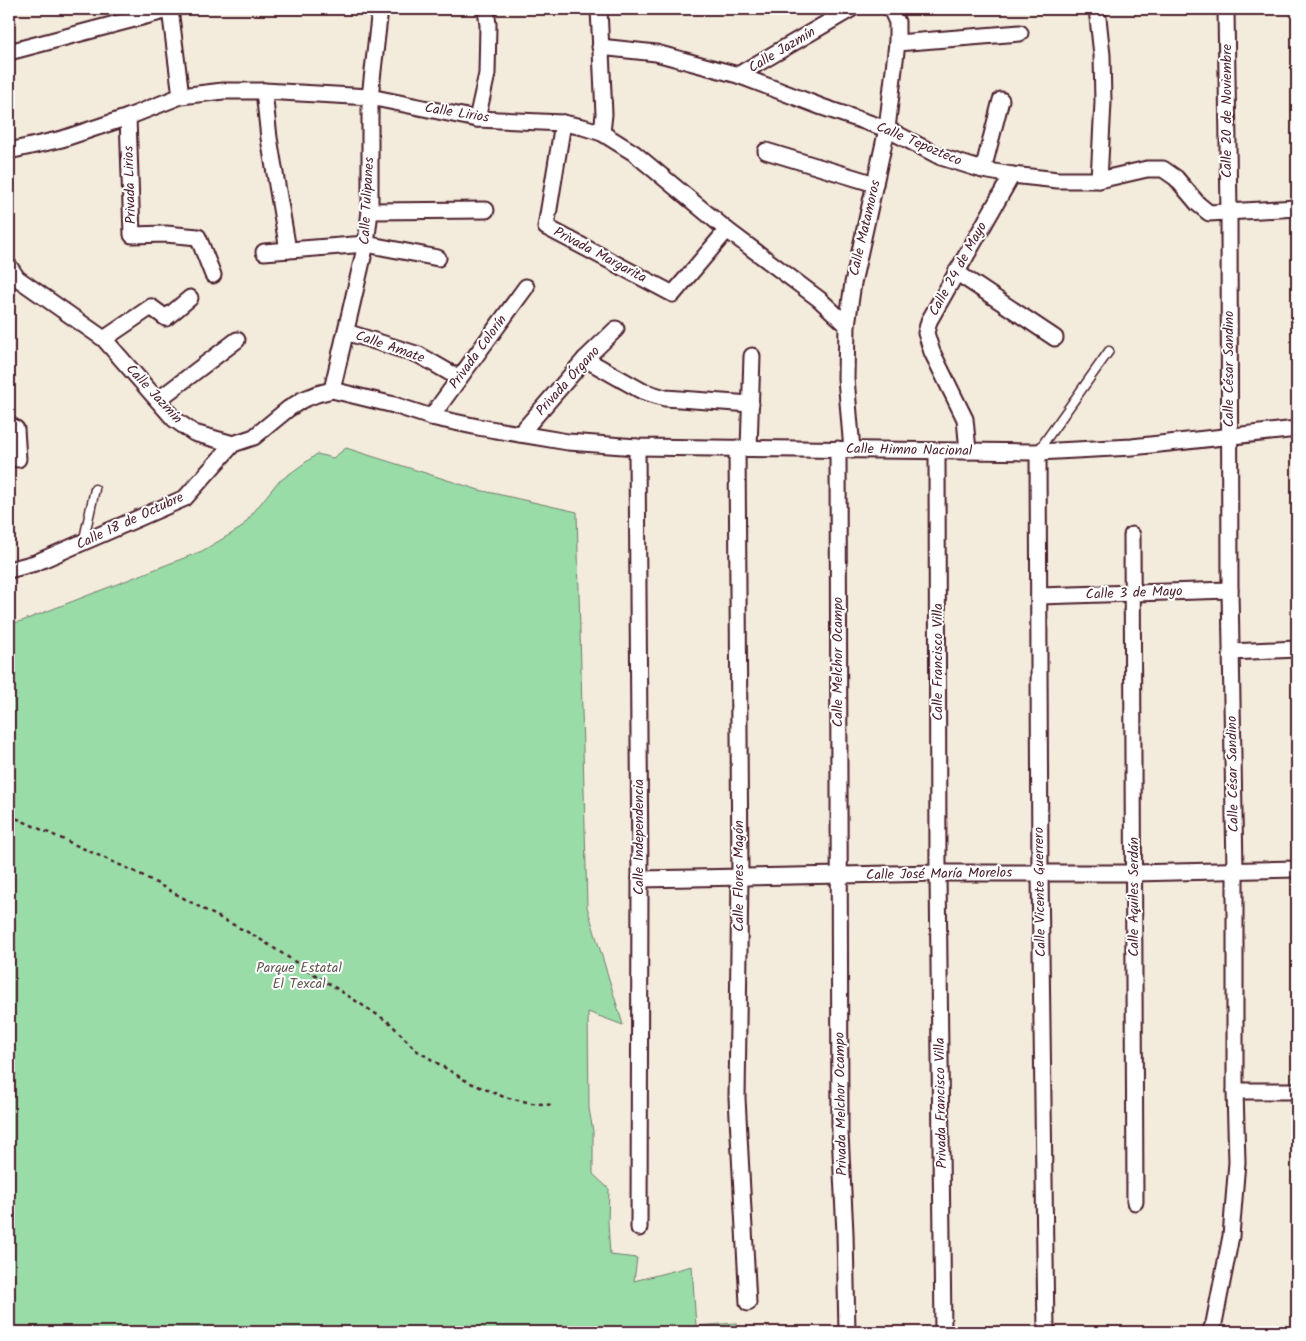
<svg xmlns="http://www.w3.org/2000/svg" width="1306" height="1341" font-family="Kalam,sans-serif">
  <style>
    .green { fill: #99dca8; stroke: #727e6a }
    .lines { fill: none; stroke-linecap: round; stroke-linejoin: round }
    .service-casing { stroke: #4a1f2b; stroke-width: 11 }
    .minor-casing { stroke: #4a1f2b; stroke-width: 19 }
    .path { stroke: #4a1f2b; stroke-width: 2.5; stroke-dasharray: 4 4; stroke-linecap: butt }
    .service { stroke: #fff; stroke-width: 8 }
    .minor { stroke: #fff; stroke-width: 15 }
    .labels { text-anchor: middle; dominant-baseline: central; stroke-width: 4; stroke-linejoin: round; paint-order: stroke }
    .street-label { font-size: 14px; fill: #4a1f2b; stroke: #fff }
    .park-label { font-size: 14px; fill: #625850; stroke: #fff }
  </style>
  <rect width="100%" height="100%" fill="#f3ebdc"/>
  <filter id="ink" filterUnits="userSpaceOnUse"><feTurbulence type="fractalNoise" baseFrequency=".02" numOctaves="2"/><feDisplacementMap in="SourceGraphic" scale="10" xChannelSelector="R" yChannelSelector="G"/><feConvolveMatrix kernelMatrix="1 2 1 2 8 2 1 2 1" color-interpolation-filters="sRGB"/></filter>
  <g filter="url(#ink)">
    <path class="green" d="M 346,448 L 479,490 L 577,512 L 587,907 L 623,1025 L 588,1012 L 589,1109 L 593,1131 L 593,1174 L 609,1189 L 608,1222 L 610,1255 L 637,1258 L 634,1281 L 692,1266 L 696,1326 L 736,1323 L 735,1332 L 9,1332 L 9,624 L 22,621 L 202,551 L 241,528 L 277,483 L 317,454 L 333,458 Z"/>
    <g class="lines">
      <defs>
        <g id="service">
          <path d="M 1038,451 L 1109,351"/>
          <path d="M 83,543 L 95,489"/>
        </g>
        <g id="minor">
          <path d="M 170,9 L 181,96"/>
          <path d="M 599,9 L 604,114 L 602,133"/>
          <path d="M 1097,9 L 1102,55 L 1103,102 L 1099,180"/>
          <path d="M 897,43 L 1020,33"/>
          <path d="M 600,47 L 656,53 L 738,75 L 822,107 L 887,129 L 941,157 L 983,170 L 1012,175 L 1058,180 L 1099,180 L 1147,169 L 1163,169 L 1176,178 L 1198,204 L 1209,213 L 1297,208"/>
          <path d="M 9,52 L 172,9"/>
          <path d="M 738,75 L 851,9"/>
          <path d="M 264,91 L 269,138 L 288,250"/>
          <path d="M 128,117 L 132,235 L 166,234 L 198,237 L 213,275"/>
          <path d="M 477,119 L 487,74 L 488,25 L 486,9"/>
          <path d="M 563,123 L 546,227 L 673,294 L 727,230"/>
          <path d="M 9,151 L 62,139 L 128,117 L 181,96 L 223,91 L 264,91 L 370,97 L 477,119 L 563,123 L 583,127 L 602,133 L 634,153 L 727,230 L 819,299 L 847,325"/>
          <path d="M 766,151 L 875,184"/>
          <path d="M 983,170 L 1001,100"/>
          <path d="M 370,211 L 486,210"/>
          <path d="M 264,252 L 366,244 L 438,258"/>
          <path d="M 9,266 L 17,278 L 104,339 L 174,419 L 194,433 L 233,444 L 254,437 L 288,409 L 302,400 L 317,394 L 332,390 L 394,405 L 431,417 L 478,427 L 568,442 L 637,447 L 1038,452 L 1132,447 L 1297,429"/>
          <path d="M 956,272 L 1055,338"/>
          <path d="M 346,332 L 419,355 L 459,378"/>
          <path d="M 104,339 L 151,307 L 166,318 L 190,298"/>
          <path d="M 585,359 L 642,391 L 665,398 L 751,404"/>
          <path d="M 332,390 L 366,244 L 370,211 L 370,97 L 380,9"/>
          <path d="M 158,400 L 237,340"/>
          <path d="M 431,417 L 526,287"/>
          <path d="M 9,424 L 16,429 L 18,459"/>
          <path d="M 520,434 L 585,359 L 616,329"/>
          <path d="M 637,447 L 640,879 L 639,1228"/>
          <path d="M 737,448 L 740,877 L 737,1098 L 748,1303"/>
          <path d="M 749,448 L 752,356"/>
          <path d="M 838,449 L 840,1133 L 845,1233 L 847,1332"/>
          <path d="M 852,450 L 846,378 L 847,325 L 853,283 L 887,129 L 897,43 L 897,22 L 891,9"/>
          <path d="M 937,451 L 938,873 L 943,1332"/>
          <path d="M 968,451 L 965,419 L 932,352 L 926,333 L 929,321 L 1012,175"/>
          <path d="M 1038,452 L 1040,873 L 1046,1332"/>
          <path d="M 1132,535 L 1135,1202"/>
          <path d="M 9,570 L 35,563 L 185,498 L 233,444"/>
          <path d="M 1039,596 L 1230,590"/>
          <path d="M 1231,652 L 1297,649"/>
          <path d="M 640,879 L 938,873 L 1134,873 L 1297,869"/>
          <path d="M 1235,1091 L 1297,1091"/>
          <path d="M 1210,1332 L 1214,1323 L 1231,1236 L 1237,1162 L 1235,1091 L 1235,870 L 1230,590 L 1229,213 L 1226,9"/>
        </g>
      </defs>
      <use href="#service" class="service-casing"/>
      <use href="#minor" class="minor-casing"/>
      <path class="path" d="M 9,815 L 140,874 L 205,910 L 255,936 L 390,1023 L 416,1050 L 468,1082 L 504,1097 L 532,1103 L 552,1105"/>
      <use href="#service" class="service"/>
      <use href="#minor" class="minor"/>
    </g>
  </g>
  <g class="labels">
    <g class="street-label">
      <text transform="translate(782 50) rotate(-31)">Calle Jazmín</text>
      <text transform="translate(1227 111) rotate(-90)">Calle 20 de Noviembre</text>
      <text transform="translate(457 113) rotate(9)">Calle Lirios</text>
      <text transform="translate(919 144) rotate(23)">Calle Tepozteco</text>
      <text transform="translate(130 185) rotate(-92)">Privada Lirios</text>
      <text transform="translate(367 201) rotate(-87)">Calle Tulipanes</text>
      <text transform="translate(865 228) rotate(-77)">Calle Matamoros</text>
      <text transform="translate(600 255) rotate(28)">Privada Margarita</text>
      <text transform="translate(958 269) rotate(-61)">Calle 24 de Mayo</text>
      <text transform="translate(390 347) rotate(19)">Calle Amate</text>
      <text transform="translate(478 352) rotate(-54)">Privada Colorín</text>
      <text transform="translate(1229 369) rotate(-90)">Calle César Sandino</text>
      <text transform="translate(568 381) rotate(-48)">Privada Órgano</text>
      <text transform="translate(154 394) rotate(47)">Calle Jazmín</text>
      <text transform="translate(909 450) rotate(1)">Calle Himno Nacional</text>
      <text transform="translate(130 521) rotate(-25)">Calle 18 de Octubre</text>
      <text transform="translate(1134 593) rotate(-2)">Calle 3 de Mayo</text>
      <text transform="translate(838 662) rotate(-90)">Calle Melchor Ocampo</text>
      <text transform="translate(938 662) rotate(-90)">Calle Francisco Villa</text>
      <text transform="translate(1233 774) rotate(-91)">Calle César Sandino</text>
      <text transform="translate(639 837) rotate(-90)">Calle Independencia</text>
      <text transform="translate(939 874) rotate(-1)">Calle José María Morelos</text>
      <text transform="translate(739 876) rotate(-90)">Calle Flores Magón</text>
      <text transform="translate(1040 892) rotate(-91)">Calle Vicente Guerrero</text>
      <text transform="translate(1134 897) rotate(-90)">Calle Aquiles Serdán</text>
      <text transform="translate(941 1103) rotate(-91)">Privada Francisco Villa</text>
      <text transform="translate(841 1104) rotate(-91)">Privada Melchor Ocampo</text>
    </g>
    <g class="park-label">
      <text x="299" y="968">Parque Estatal<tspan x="299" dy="16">El Texcal</tspan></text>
    </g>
  </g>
  <rect width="1306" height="1341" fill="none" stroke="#fff" stroke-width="30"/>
  <rect x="15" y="15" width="1276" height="1311" fill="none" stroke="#4a1f2b" stroke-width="2" filter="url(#ink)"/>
</svg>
